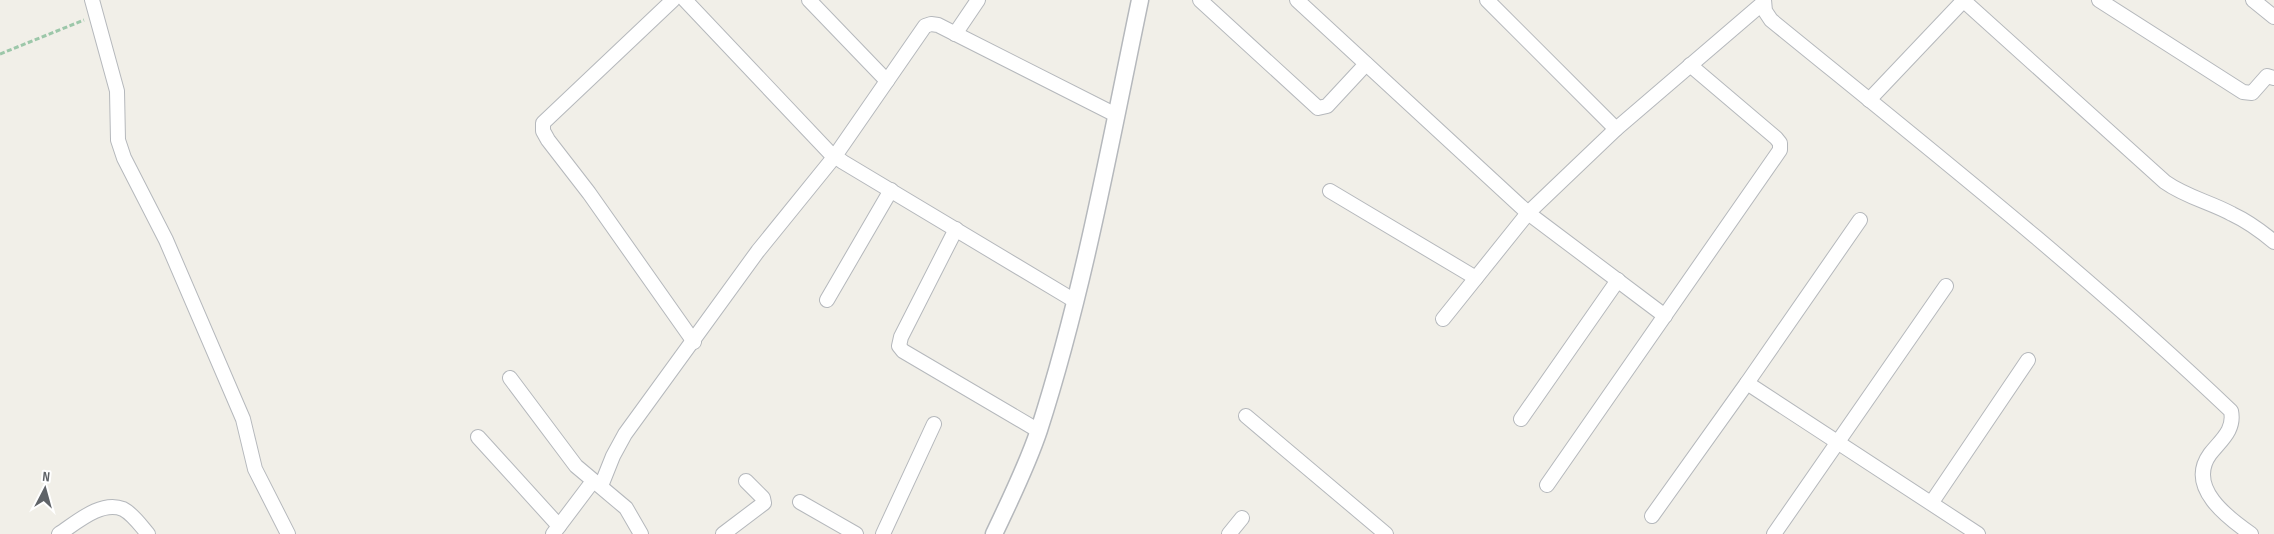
<svg xmlns="http://www.w3.org/2000/svg" width="2274" height="534" font-family="'Sofia Sans Condensed',sans-serif">
  <style>
    .lines { fill: none; stroke-linecap: round; stroke-linejoin: round }
    .minor-casing { stroke: #b5b8bc; stroke-width: 16 }
    .tertiary-casing { stroke: #b5b8bc; stroke-width: 19 }
    .path { stroke: #9cc7a9; stroke-width: 3; stroke-dasharray: 5 2.5; stroke-linecap: butt }
    .minor { stroke: #fff; stroke-width: 14 }
    .tertiary { stroke: #fff; stroke-width: 16 }
  </style>
  <rect width="100%" height="100%" fill="#f1efe8"/>
  <g class="lines">
    <defs>
      <g id="minor">
        <path d="M 92,0 L 117,91 L 118,140 L 124,158 L 166,240 L 243,419 L 255,469 L 288,534"/>
        <path d="M 673,0 L 543,123 L 543,131 L 548,140 L 589,193 L 694,342"/>
        <path d="M 685,0 L 829,152 L 843,162 L 1075,301"/>
        <path d="M 809,0 L 887,81"/>
        <path d="M 1200,0 L 1318,108 L 1327,106 L 1366,64"/>
        <path d="M 1297,0 L 1528,213 L 1665,316"/>
        <path d="M 1487,0 L 1616,129"/>
        <path d="M 1764,0 L 1765,11 L 1771,20 C 1927,147 2085,272 2231,411 C 2235,430 2221,440 2210,454 C 2186,487 2228,518 2251,534"/>
        <path d="M 1963,0 L 2165,182 C 2186,197 2210,202 2232,214 C 2247,221 2261,231 2274,242"/>
        <path d="M 2099,0 L 2243,92 L 2252,93 L 2267,76 L 2274,78"/>
        <path d="M 2253,0 L 2274,17"/>
        <path d="M 955,34 L 978,0"/>
        <path d="M 1869,100 L 1964,0"/>
        <path d="M 1330,191 L 1476,278"/>
        <path d="M 956,229 L 901,337 L 899,346 L 903,351 L 1039,431"/>
        <path d="M 827,300 L 891,190"/>
        <path d="M 1443,319 L 1528,213 L 1616,129 L 1763,3"/>
        <path d="M 510,378 L 576,466 L 626,508 L 641,534"/>
        <path d="M 1747,383 L 1860,220"/>
        <path d="M 1246,416 L 1386,534"/>
        <path d="M 1521,419 L 1618,280"/>
        <path d="M 478,437 L 559,526"/>
        <path d="M 1547,485 L 1780,150 L 1780,143 L 1776,138 L 1690,65"/>
        <path d="M 601,486 L 613,456 L 625,434 L 758,251 L 835,156 L 925,26 L 931,24 L 938,25 L 1116,115"/>
        <path d="M 800,502 L 856,534"/>
        <path d="M 1932,502 L 2028,360"/>
        <path d="M 1652,516 L 1747,383 L 1978,534"/>
        <path d="M 59,534 C 76,523 101,500 123,509 C 133,514 141,526 148,534"/>
        <path d="M 553,534 L 593,481"/>
        <path d="M 723,534 L 764,503 L 763,498 L 746,481"/>
        <path d="M 883,534 L 934,424"/>
        <path d="M 1229,534 L 1242,518"/>
        <path d="M 1774,534 L 1946,286"/>
      </g>
      <path id="tertiary" d="M 994,534 C 1010,500 1027,466 1039,430 C 1084,290 1110,144 1140,0"/>
    </defs>
    <use href="#minor" class="minor-casing"/>
    <use href="#tertiary" class="tertiary-casing"/>
    <path class="path" d="M 0,54 L 84,20"/>
    <use href="#minor" class="minor"/>
    <use href="#tertiary" class="tertiary"/>
  </g>
  <g transform="translate(45 489) rotate(6)" stroke="#ffffff" stroke-width="4" paint-order="stroke">
  <path d="M0-4L9 19L0 12L-9 19Z" fill="#5f6368"/>
  <text y="-8" font-size="14" font-weight="bold" text-anchor="middle" fill="#5f6368">N</text>
  </g>
</svg>
